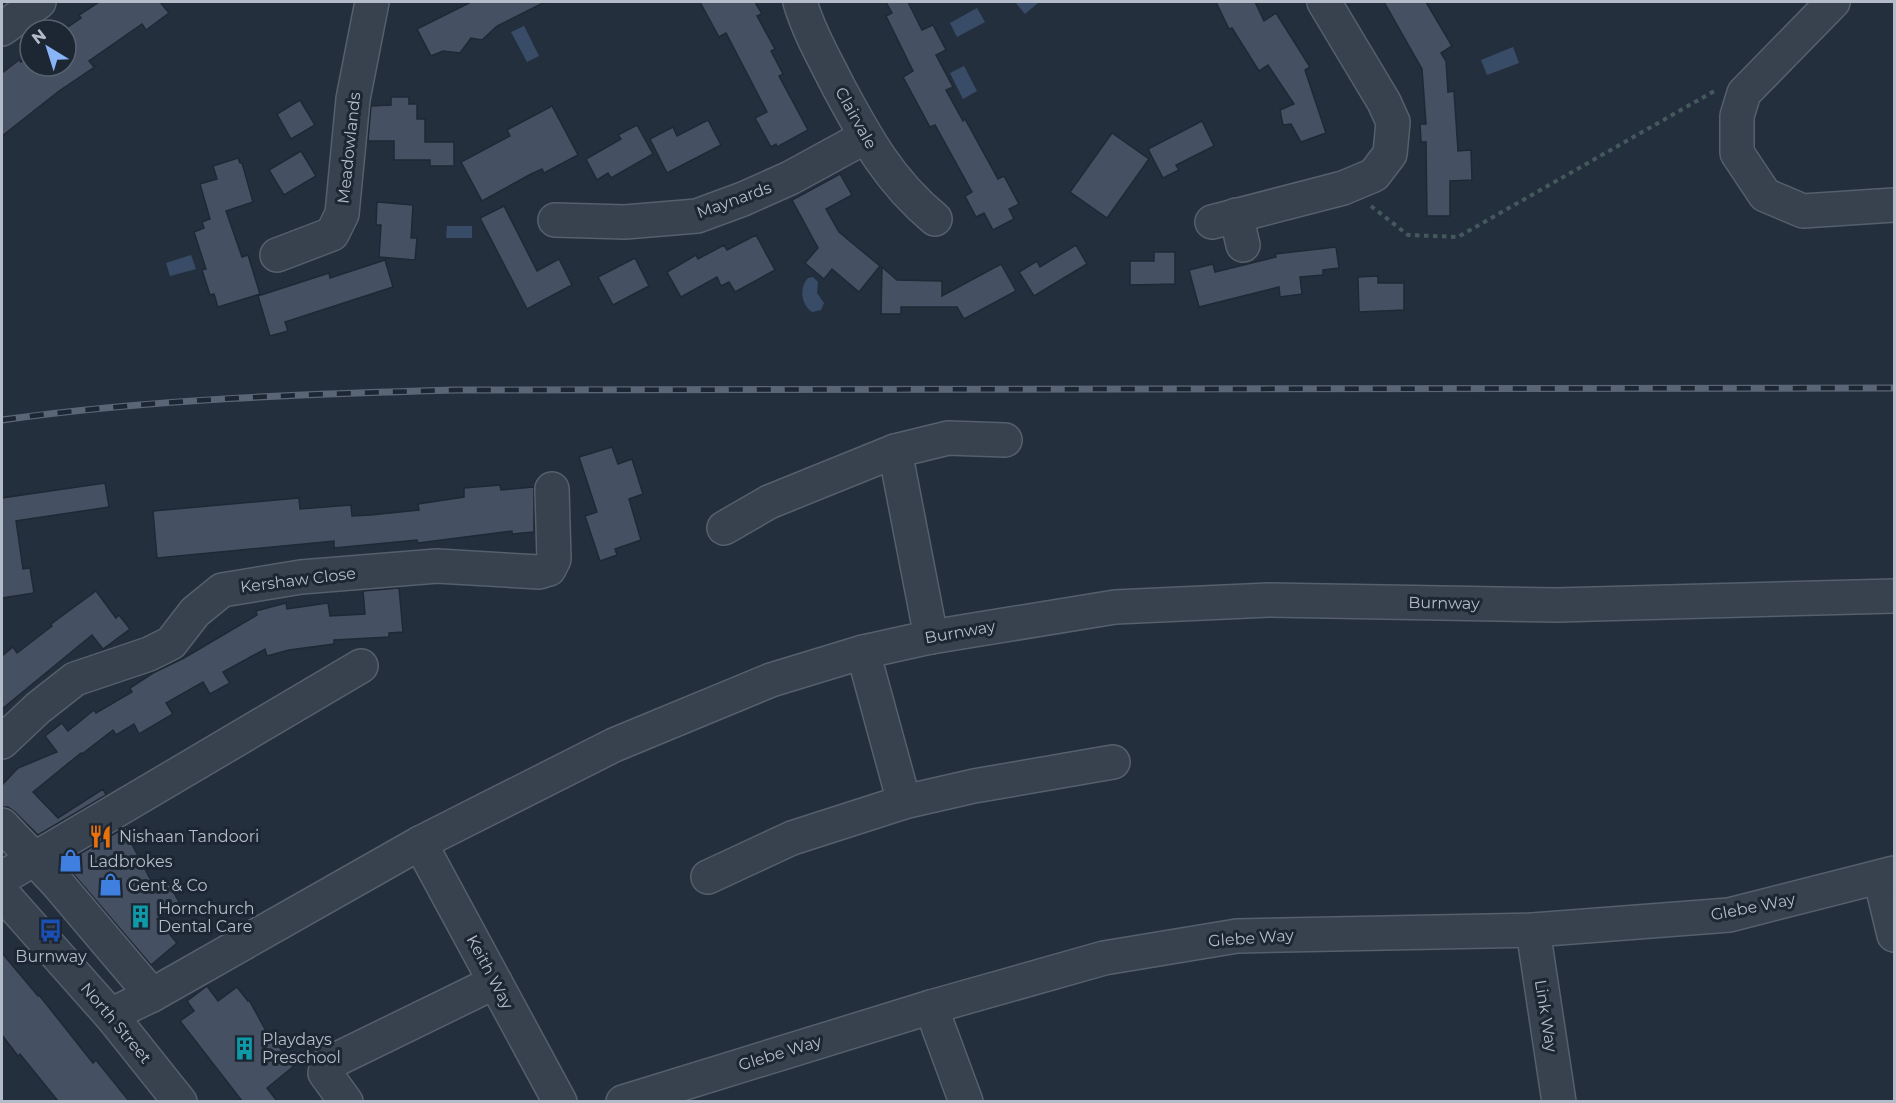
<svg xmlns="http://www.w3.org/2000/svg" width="1896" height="1103" font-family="Montserrat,sans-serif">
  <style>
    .water { fill: #394c67 }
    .building { fill: #455162; stroke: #1f2835; stroke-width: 1.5 }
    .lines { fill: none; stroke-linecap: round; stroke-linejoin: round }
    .minor-casing { stroke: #565f6c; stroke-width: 36 }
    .path { stroke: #44595c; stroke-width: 4; stroke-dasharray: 4.5 4.5; stroke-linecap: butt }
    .minor { stroke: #38414e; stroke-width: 33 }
    .rail-casing { stroke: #5a6575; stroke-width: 7 }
    .rail { stroke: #1d2633; stroke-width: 4.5; stroke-dasharray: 14; stroke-linecap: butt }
    .labels { text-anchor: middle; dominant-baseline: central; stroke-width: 6; stroke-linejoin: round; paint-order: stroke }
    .street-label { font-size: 16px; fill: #b4bcc9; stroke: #1d2633 }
    .poi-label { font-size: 16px; fill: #b4bcc9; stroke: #1d2633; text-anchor: start }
  </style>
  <rect width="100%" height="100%" fill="#242f3e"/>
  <g class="water">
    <path d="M 1015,2 L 1037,2 L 1038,3 L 1025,14 Z"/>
    <path d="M 977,8 L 985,22 L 957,37 L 950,23 Z"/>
    <path d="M 524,26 L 539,56 L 527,62 L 511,32 Z"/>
    <path d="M 1513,47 L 1519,63 L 1487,75 L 1481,60 Z"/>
    <path d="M 964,66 L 977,91 L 963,99 L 950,73 Z"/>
    <path d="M 447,226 L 472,226 L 472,238 L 446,238 Z"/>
    <path d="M 191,255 L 196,269 L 170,276 L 166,263 Z"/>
    <path d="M 813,277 L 818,282 L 817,293 L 824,303 L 821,310 L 812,312 C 801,304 799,288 808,278 Z"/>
  </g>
  <g class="building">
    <path d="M 99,2 L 160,2 L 169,13 L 146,30 L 142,24 L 89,61 L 93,66 L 96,66 L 59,91 L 2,136 L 2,73 L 19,60 L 21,62 L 30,56 L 30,66 L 66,66 L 65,29 L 81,18 L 79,15 Z"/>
    <path d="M 471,2 L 545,2 L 497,26 L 482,40 L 471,38 L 460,53 L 443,51 L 431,56 L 417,29 Z"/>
    <path d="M 700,2 L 755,2 L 762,14 L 757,16 L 775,49 L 771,51 L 783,74 L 779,76 L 808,130 L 777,147 L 776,144 L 771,147 L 755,118 L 767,112 L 726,33 L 719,37 Z"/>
    <path d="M 886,2 L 908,2 L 922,30 L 933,25 L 946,50 L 936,55 L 953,87 L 946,90 L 963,121 L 965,119 L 998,179 L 1004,176 L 1019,204 L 1009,209 L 1014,219 L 993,230 L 984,213 L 976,217 L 965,196 L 972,192 L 935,125 L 930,127 L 903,77 L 913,71 L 886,16 L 892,13 Z"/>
    <path d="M 1216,2 L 1255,2 L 1264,21 L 1276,13 L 1310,67 L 1305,70 L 1326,133 L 1301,142 L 1291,124 L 1283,125 L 1280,110 L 1294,104 L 1268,65 L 1259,71 L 1232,28 L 1229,29 Z"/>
    <path d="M 1384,2 L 1426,2 L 1452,46 L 1441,53 L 1446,61 L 1448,92 L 1454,91 L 1458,151 L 1471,150 L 1472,180 L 1450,181 L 1450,216 L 1427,216 L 1426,142 L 1421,142 L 1420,124 L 1426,124 L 1422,69 Z"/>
    <path d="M 391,97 L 409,97 L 409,104 L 417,104 L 417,119 L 425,119 L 425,142 L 454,142 L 454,166 L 430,166 L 430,160 L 394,160 L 394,141 L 368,141 L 371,106 L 391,105 Z"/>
    <path d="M 300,100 L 315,125 L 291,139 L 277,114 Z"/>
    <path d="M 552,106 L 578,155 L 544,173 L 542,169 L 531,174 L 482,201 L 461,162 L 510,136 L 507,130 Z"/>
    <path d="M 708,120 L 721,145 L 667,173 L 650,139 L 673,127 L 677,136 Z"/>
    <path d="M 1202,121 L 1214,146 L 1176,165 L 1179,170 L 1163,178 L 1148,149 Z"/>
    <path d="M 637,125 L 653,154 L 611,178 L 608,173 L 597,180 L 586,159 L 621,139 L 618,135 Z"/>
    <path d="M 1112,133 L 1149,159 L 1107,218 L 1070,192 Z"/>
    <path d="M 301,151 L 316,176 L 284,195 L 269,170 Z"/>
    <path d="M 238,158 L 240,163 L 242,163 L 253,202 L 226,211 L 242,257 L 248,255 L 260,294 L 218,307 L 214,294 L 210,295 L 202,270 L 206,269 L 194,232 L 204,228 L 202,222 L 210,219 L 200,184 L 217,179 L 213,166 Z"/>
    <path d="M 840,174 L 852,195 L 826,209 L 839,232 L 880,266 L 859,292 L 832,269 L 824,279 L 805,263 L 818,248 L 792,200 Z"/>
    <path d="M 377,202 L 413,205 L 411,238 L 417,238 L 415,260 L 379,257 L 381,225 L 376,225 Z"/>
    <path d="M 504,206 L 537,271 L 559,259 L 572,285 L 527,309 L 480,218 Z"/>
    <path d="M 756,235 L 775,270 L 735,292 L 729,282 L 721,286 L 717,277 L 681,297 L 667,272 L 696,255 L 698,259 L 724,245 L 727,250 Z"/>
    <path d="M 1076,245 L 1087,264 L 1034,296 L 1019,272 L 1037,261 L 1040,267 Z"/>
    <path d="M 1336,247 L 1339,268 L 1323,270 L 1323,275 L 1300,277 L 1302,294 L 1280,297 L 1279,287 L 1199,307 L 1189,270 L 1213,264 L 1215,272 L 1276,257 L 1275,254 Z"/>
    <path d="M 1154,252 L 1175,252 L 1175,284 L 1130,285 L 1130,261 L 1154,261 Z"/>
    <path d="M 635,258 L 649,286 L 613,305 L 598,277 Z"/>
    <path d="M 385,260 L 393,287 L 285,322 L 288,331 L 270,336 L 258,296 L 329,273 L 330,278 Z"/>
    <path d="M 1001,264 L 1016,291 L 964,319 L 957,307 L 901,307 L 901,314 L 881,314 L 882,267 L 897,280 L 942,281 L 942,296 Z"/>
    <path d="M 1378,276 L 1378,283 L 1404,283 L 1404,310 L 1359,312 L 1358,277 Z"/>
    <path d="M 612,447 L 618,464 L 632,459 L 643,494 L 629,499 L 641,540 L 615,549 L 617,555 L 600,561 L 585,516 L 597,512 L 579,457 Z"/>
    <path d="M 105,483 L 109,507 L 16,521 L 23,569 L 30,568 L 34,593 L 2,598 L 2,498 Z"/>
    <path d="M 500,485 L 501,490 L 534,487 L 534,532 L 512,534 L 512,531 L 418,543 L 417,540 L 334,548 L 334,541 L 157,558 L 153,511 L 299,498 L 300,509 L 351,505 L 352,516 L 371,515 L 419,510 L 418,504 L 464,497 L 464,488 Z"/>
    <path d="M 399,588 L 403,632 L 389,633 L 389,637 L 334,640 L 334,644 L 289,650 L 267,656 L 265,649 L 223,672 L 230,683 L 210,694 L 203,682 L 166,703 L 173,714 L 139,734 L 134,724 L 116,735 L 113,730 L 82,754 L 81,753 L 33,792 L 58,818 L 103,789 L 106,795 L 38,835 L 15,812 L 8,807 L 2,807 L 2,785 L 18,768 L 57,752 L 45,736 L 62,723 L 68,731 L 94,710 L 96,713 L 132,692 L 130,688 L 153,673 L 184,658 L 257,615 L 256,611 L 286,603 L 287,609 L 328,603 L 330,616 L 365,614 L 363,591 Z"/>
    <path d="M 96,591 L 116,618 L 119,615 L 130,629 L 103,649 L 92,635 L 2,709 L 2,656 L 13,647 L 17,653 L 52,626 L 51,624 Z"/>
    <path d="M 126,827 L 130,833 L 127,835 L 157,892 L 169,884 L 179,902 L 157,919 L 177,943 L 151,965 L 64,863 Z"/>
    <path d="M 2,953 L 38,996 L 39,995 L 93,1063 L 96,1060 L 129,1101 L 58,1101 L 20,1054 L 18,1056 L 2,1035 Z"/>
    <path d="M 207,986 L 218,1001 L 237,987 L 248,1001 L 249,1000 L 265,1029 L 294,1066 L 267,1088 L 277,1101 L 242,1101 L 180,1021 L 194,1011 L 187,1001 Z"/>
  </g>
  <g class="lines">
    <defs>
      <g id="minor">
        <path d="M 800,2 C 809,32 824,58 838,86 C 866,138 889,181 935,219"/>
        <path d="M 1833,2 L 1744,93 L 1737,116 L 1737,153 L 1765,195 L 1803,211 L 1894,205"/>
        <path d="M 2,29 L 39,2"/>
        <path d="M 1236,215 L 1243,245"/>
        <path d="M 555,220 L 625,222 L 697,216 L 743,199 L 790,178 L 865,137"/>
        <path d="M 1212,222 L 1343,188 L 1374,175 L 1390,154 L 1393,122 L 1384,102 L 1324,2"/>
        <path d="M 277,255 L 332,234 L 342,214 L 353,99 L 372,2"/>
        <path d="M 895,451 L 948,438 L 1005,440"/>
        <path d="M 724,528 L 769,502 L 895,451 L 931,637"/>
        <path d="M 863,652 L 904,802"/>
        <path d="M 2,742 L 38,708 L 75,679 L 149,654 L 171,643 L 195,612 L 222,590 L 301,577 L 437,566 L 539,572 L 549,569 L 554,559 L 552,489"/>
        <path d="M 2,825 L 57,883 L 152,995"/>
        <path d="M 420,843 L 560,1102"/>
        <path d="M 708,877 L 792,838 L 904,802 L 974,786 L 1113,762"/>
        <path d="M 1880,877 L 1894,935"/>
        <path d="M 2,878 L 361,666"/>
        <path d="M 2,893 L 113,1018 L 180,1102"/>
        <path d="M 1533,930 L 1559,1102"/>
        <path d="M 931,1007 L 966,1102"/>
        <path d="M 113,1018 L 125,1008 L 152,995 L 420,843 L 614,745 L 771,680 L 863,652 L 931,637 L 1115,607 L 1269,600 L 1557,605 L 1894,596"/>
        <path d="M 346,1102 L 325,1073 L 327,1064 L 495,982"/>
        <path d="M 623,1102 L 931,1007 L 1104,958 L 1237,936 L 1533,930 L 1729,915 L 1894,873"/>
      </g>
    </defs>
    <use href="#minor" class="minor-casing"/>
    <path class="path" d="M 1371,206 L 1408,235 L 1458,237 L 1716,90"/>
    <use href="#minor" class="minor"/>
    <defs>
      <path id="rail" d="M 2,420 C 152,399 305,394 457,390 L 1894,388"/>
    </defs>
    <use href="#rail" class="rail-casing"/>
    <use href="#rail" class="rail"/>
  </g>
  <defs>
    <symbol id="restaurant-bare" viewBox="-9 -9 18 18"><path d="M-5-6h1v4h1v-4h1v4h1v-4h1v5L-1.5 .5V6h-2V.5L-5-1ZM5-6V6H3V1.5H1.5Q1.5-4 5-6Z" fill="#e8710a" stroke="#1d2633" stroke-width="2.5" paint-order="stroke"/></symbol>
    <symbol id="shop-bare" viewBox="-9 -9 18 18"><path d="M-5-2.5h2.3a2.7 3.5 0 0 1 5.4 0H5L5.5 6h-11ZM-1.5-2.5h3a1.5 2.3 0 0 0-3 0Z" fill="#3f7fe0" stroke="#1d2633" stroke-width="2.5" paint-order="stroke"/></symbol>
    <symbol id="building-bare" viewBox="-9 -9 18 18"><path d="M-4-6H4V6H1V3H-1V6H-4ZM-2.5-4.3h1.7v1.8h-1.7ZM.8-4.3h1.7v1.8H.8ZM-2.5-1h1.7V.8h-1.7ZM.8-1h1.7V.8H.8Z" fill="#0f9aa8" stroke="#1d2633" stroke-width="2.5" paint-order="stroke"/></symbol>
    <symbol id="bus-bare" viewBox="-9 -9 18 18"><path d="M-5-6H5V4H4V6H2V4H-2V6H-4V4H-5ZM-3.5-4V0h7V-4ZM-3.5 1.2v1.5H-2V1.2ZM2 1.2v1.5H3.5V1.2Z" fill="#1a4fb4" stroke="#1d2633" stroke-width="2.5" paint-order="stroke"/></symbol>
  </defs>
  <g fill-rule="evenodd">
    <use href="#restaurant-bare" x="84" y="820" width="33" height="33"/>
    <use href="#shop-bare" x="54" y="844" width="33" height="33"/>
    <use href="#shop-bare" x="94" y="868" width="33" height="33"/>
    <use href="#building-bare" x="124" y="900" width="33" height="33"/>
    <use href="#bus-bare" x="34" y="914" width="33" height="33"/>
    <use href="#building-bare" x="228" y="1032" width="33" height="33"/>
  </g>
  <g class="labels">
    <g class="street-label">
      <text transform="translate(856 118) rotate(61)">Clairvale</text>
      <text transform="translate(349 148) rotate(-84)">Meadowlands</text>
      <text transform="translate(734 200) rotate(-20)">Maynards</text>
      <text transform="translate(298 580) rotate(-7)">Kershaw Close</text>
      <text transform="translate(1444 603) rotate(1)">Burnway</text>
      <text transform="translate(960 632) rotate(-10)">Burnway</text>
      <text transform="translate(1753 907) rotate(-11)">Glebe Way</text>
      <text transform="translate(1251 938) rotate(-4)">Glebe Way</text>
      <text transform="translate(490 972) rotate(62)">Keith Way</text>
      <text transform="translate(1546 1016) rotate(81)">Link Way</text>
      <text transform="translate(116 1023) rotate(50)">North Street</text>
      <text transform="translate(780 1053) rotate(-17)">Glebe Way</text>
    </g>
    <g class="poi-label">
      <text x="119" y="836">Nishaan Tandoori</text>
      <text x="89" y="861">Ladbrokes</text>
      <text x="128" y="885">Gent &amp; Co</text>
      <text x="158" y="908">Hornchurch<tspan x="158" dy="18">Dental Care</tspan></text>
      <text x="51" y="956" text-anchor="middle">Burnway</text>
      <text x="262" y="1039">Playdays<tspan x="262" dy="18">Preschool</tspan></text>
    </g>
  </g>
  <rect width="1896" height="1103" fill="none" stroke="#b4bcc9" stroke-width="6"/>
  <g transform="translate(48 48) rotate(322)"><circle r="28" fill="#1d2633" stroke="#59626f" stroke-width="1.5"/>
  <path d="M0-4.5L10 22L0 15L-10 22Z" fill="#8ab4f8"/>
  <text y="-9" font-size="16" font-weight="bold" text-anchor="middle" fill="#b4bcc9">N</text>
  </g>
</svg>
